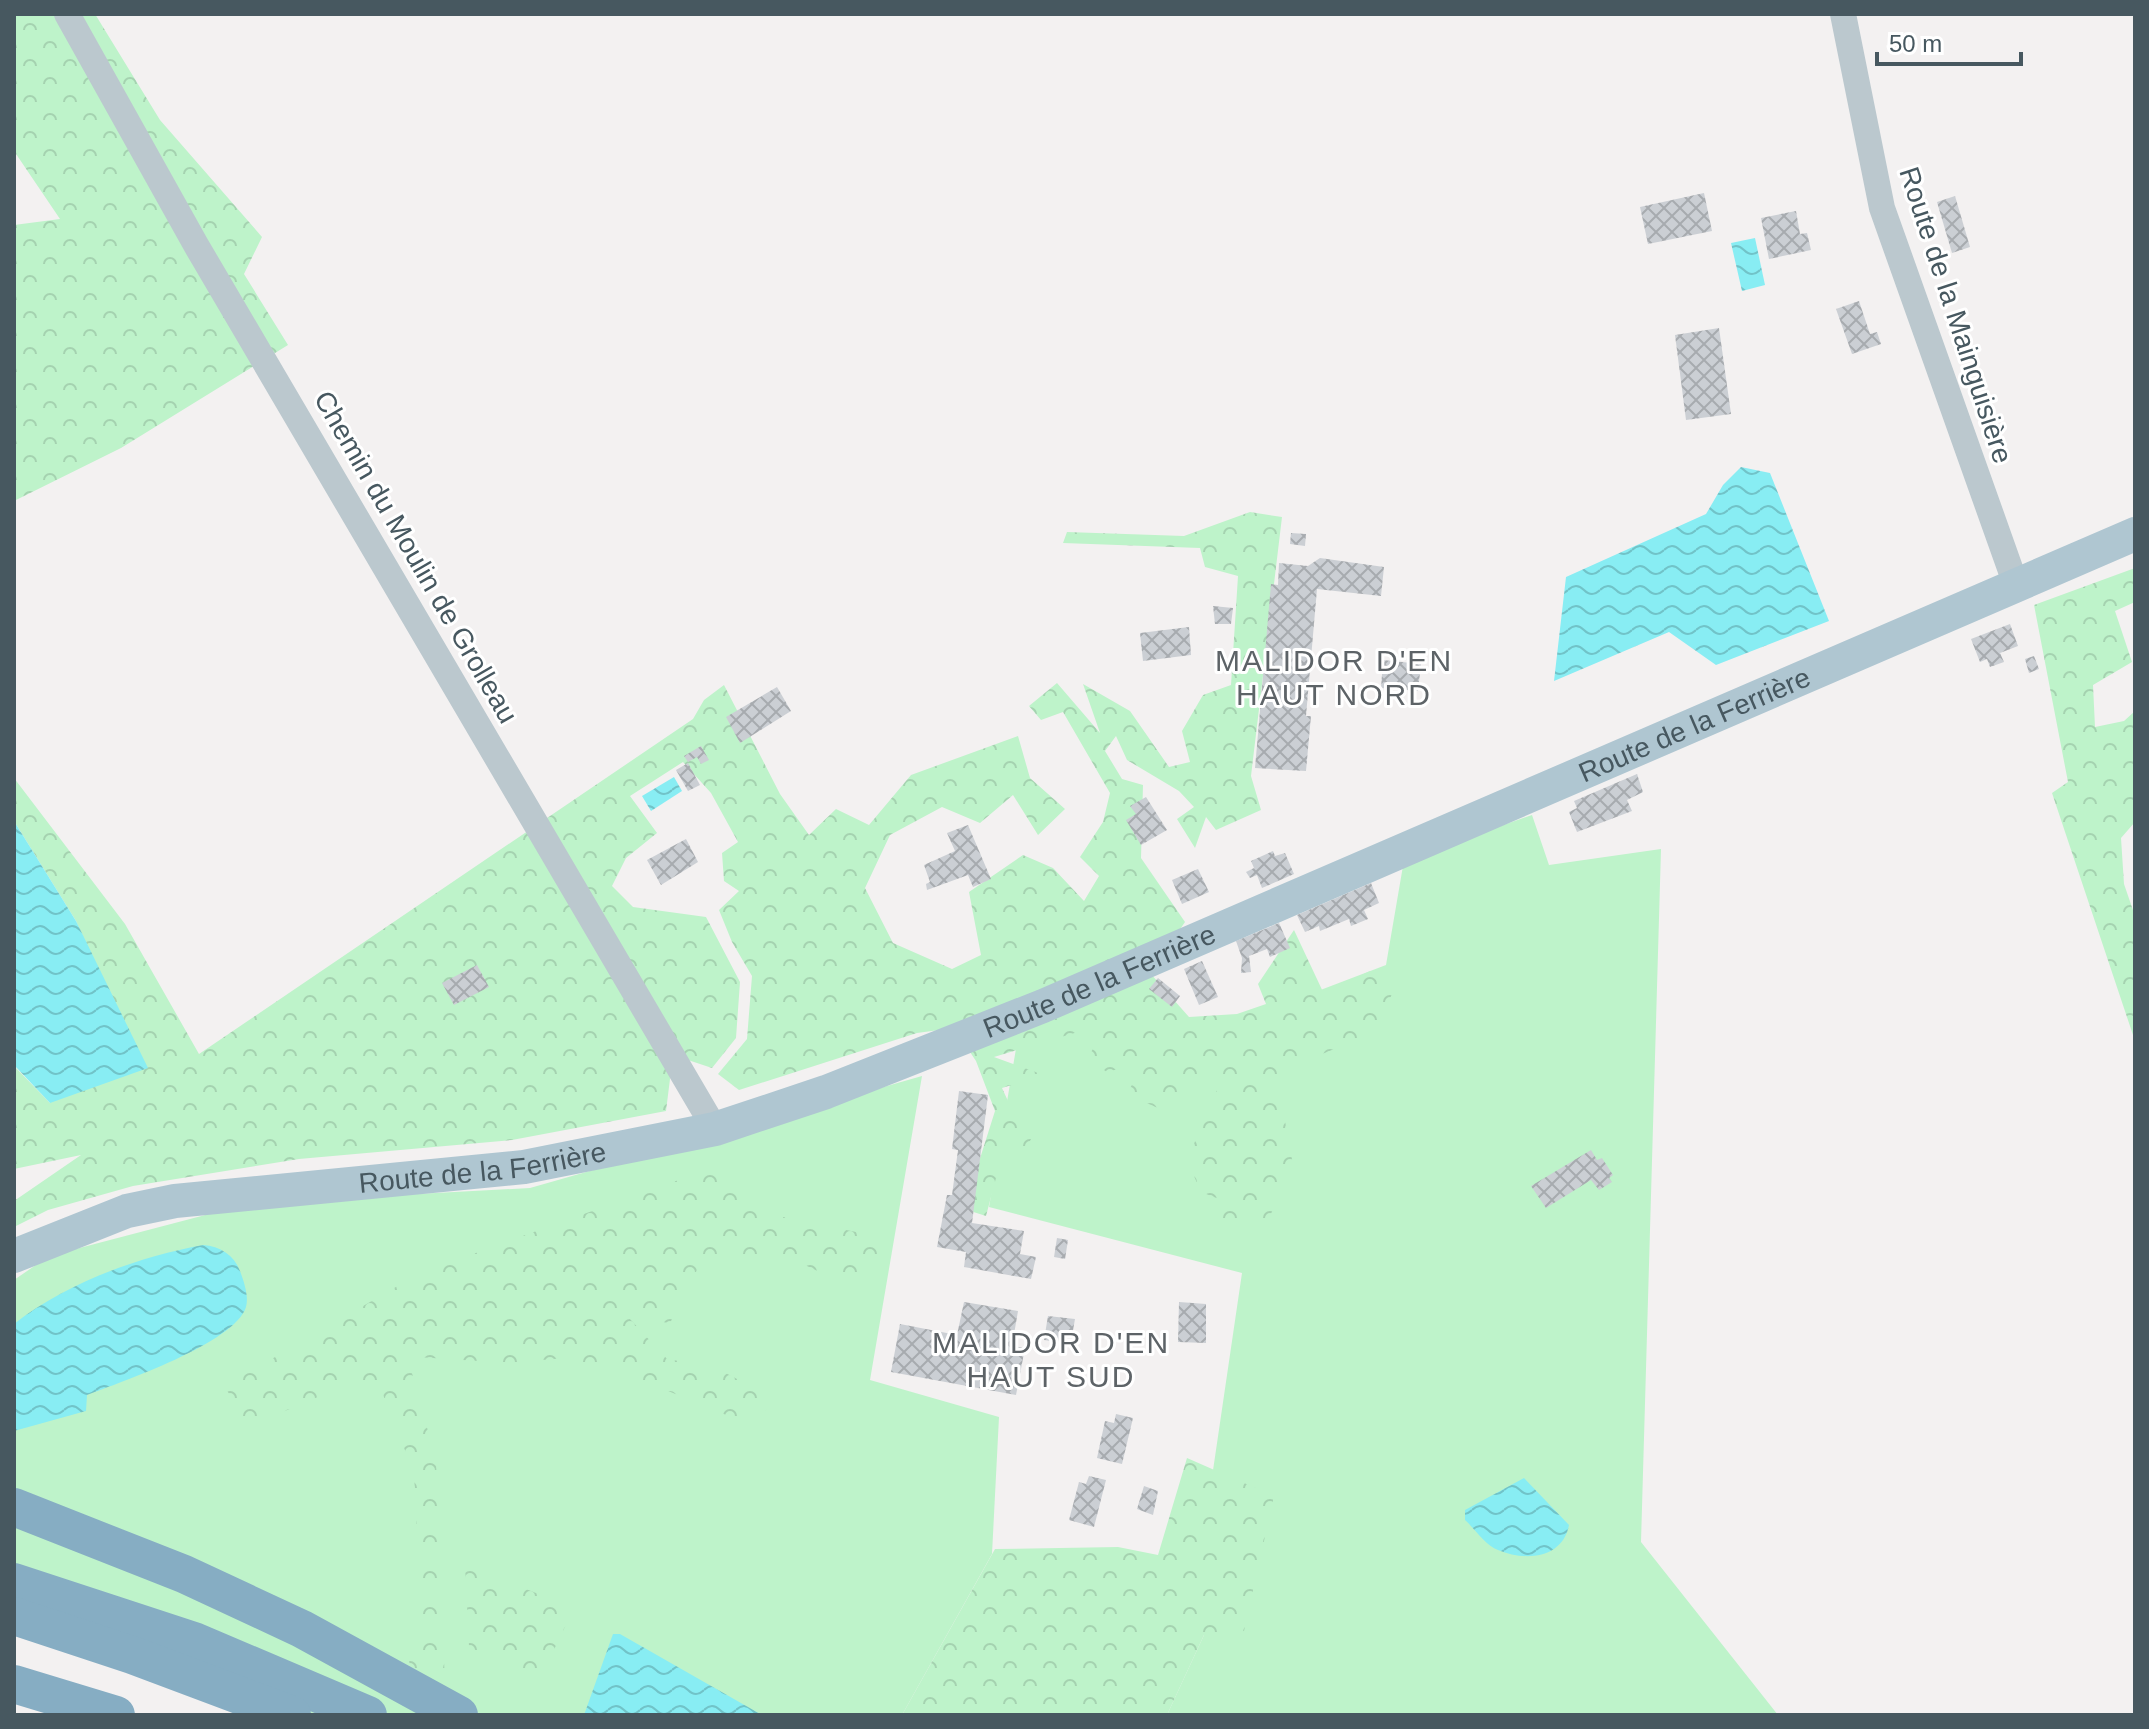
<svg xmlns="http://www.w3.org/2000/svg" width="2149" height="1729" font-family="Arial,sans-serif">
  <style>
    .grass { fill: #bef3ca }
    .forest { fill: url(#forest-crowns) }
    .water { fill: url(#water-waves) }
    .building { fill: url(#building-cross-hatch) }
    .lines { fill: none; stroke-linecap: round; stroke-linejoin: round }
    .minor { stroke: #bbc8ce; stroke-width: 26 }
    .major { stroke: #afc6d1; stroke-width: 34 }
    .highway { stroke: #86adc3; stroke-width: 38 }
    .labels { text-anchor: middle; dominant-baseline: central; stroke-width: 6; stroke-linejoin: round; paint-order: stroke }
    .street-label { font-size: 28px; fill: #475860; stroke: #fff }
    .neighbourhood-label { font-size: 30px; letter-spacing: 2px; fill: #5d6367; stroke: #fff }
  </style>
  <defs>
    <pattern id="forest-crowns" width="20" height="18" patternUnits="userSpaceOnUse" patternTransform="scale(2)"><rect width="20" height="18" fill="#bef3ca"/><path d="M2 6a3 3 0 1 1 6 0M12 15a3 3 0 1 1 6 0" fill="none" stroke="#a5d2b0"/></pattern>
    <pattern id="water-waves" width="16" height="10" patternUnits="userSpaceOnUse" patternTransform="scale(2)"><rect width="16" height="10" fill="#88edf3"/><path d="M0 5q4-4 8 0t8 0" fill="none" stroke="#71c3c8"/></pattern>
    <pattern id="building-cross-hatch" width="8" height="8" patternUnits="userSpaceOnUse" patternTransform="scale(2)"><rect width="8" height="8" fill="#cbcfd4"/><path d="M0 0l8 8M0 8l8-8" fill="none" stroke="#a7abaf"/></pattern>
  </defs>
  <rect width="100%" height="100%" fill="#f3f1f1"/>
  <g class="grass">
    <path d="M 1532,815 L 1549,865 L 1661,849 L 1641,1542 L 1778,1715 L 1167,1715 L 1204,1635 L 1211,1484 L 1242,1273 L 989,1207 L 1018,1037 L 1138,981 L 1184,1042 L 1386,965 L 1404,860 Z"/>
    <path d="M 922,1076 L 870,1380 L 999,1417 L 992,1554 L 902,1715 L 237,1715 L 76,1631 L 14,1577 L 14,1280 L 49,1256 L 251,1203 L 530,1188 Z"/>
  </g>
  <g class="forest">
    <path d="M 14,14 L 95,14 L 160,120 L 262,237 L 244,274 L 288,345 L 121,448 L 14,501 L 14,225 L 60,219 L 14,151 Z"/>
    <path d="M 1250,512 L 1282,517 L 1251,776 L 1261,810 L 1216,830 L 1206,817 L 1195,848 L 1177,819 L 1194,807 L 1179,791 L 1127,760 L 1116,736 L 1105,751 L 1122,779 L 1143,785 L 1141,858 L 1185,922 L 1150,973 L 1189,1017 L 1237,1014 L 1266,1004 L 1258,984 L 1294,930 L 1324,994 L 1370,971 L 1396,985 L 1375,1032 L 1303,1062 L 1278,1083 L 1294,1170 L 1266,1223 L 1234,1230 L 1217,1221 L 1219,1199 L 1201,1192 L 1187,1160 L 1221,1081 L 1191,1083 L 1171,1114 L 1127,1094 L 1144,1062 L 1107,1072 L 1087,1059 L 1108,1023 L 994,1057 L 1044,1075 L 1002,1088 L 1013,1112 L 1039,1125 L 1026,1148 L 1001,1159 L 986,1216 L 964,1209 L 995,1111 L 976,1061 L 954,1028 L 917,1033 L 739,1090 L 718,1074 L 747,1039 L 752,976 L 732,942 L 719,910 L 739,891 L 724,881 L 722,853 L 738,842 L 711,793 L 683,762 L 630,796 L 657,833 L 626,858 L 612,886 L 633,907 L 706,917 L 740,982 L 736,1038 L 712,1068 L 673,1055 L 666,1111 L 512,1140 L 299,1159 L 133,1186 L 48,1210 L 14,1227 L 14,1201 L 81,1155 L 14,1169 L 14,1066 L 50,1103 L 89,950 L 76,921 L 14,821 L 14,778 L 125,924 L 199,1054 L 693,719 L 704,700 L 724,685 L 780,794 L 809,835 L 836,809 L 869,825 L 911,775 L 1018,736 L 1030,778 L 1065,809 L 1038,835 L 1013,795 L 980,823 L 942,807 L 890,835 L 865,888 L 893,943 L 952,969 L 981,955 L 969,892 L 1023,855 L 1053,868 L 1084,901 L 1099,876 L 1080,857 L 1103,822 L 1110,793 L 1063,712 L 1041,720 L 1029,706 L 1057,683 L 1100,733 L 1083,684 L 1130,711 L 1169,767 L 1190,762 L 1182,731 L 1203,695 L 1231,685 L 1238,576 L 1205,567 L 1200,548 L 1063,543 L 1067,532 L 1184,536 Z"/>
    <path d="M 2135,568 L 2135,602 L 2115,611 L 2132,662 L 2093,685 L 2095,727 L 2124,721 L 2135,711 L 2135,822 L 2121,838 L 2124,884 L 2135,916 L 2135,1041 L 2052,793 L 2068,782 L 2034,605 Z"/>
    <path d="M 712,1168 L 783,1217 L 890,1239 L 869,1279 L 832,1278 L 782,1254 L 699,1266 L 670,1323 L 629,1318 L 668,1360 L 704,1362 L 778,1400 L 748,1424 L 644,1381 L 565,1358 L 509,1363 L 417,1357 L 410,1366 L 436,1460 L 445,1684 L 411,1674 L 406,1639 L 422,1630 L 414,1473 L 380,1387 L 339,1388 L 273,1416 L 244,1424 L 225,1386 L 420,1273 Z"/>
    <path d="M 1187,1458 L 1274,1496 L 1244,1631 L 1204,1635 L 1167,1715 L 902,1715 L 995,1549 L 1118,1547 L 1158,1555 Z"/>
    <path d="M 465,1565 L 574,1608 L 536,1687 L 469,1646 Z"/>
  </g>
  <g class="water">
    <path d="M 1755,238 L 1765,285 L 1742,291 L 1731,243 Z"/>
    <path d="M 1741,467 L 1770,473 L 1829,621 L 1716,665 L 1669,632 L 1554,681 L 1566,577 L 1706,514 L 1723,485 Z"/>
    <path d="M 674,777 L 682,791 L 651,811 L 642,796 Z"/>
    <path d="M 14,821 L 76,921 L 148,1068 L 50,1103 L 14,1065 Z"/>
    <path d="M 203,1245 C 220,1246 234,1255 240,1271 C 244,1282 249,1296 246,1307 C 235,1343 121,1382 87,1395 L 86,1411 L 14,1431 L 14,1324 C 66,1283 138,1257 203,1245 Z"/>
    <path d="M 1524,1478 L 1569,1525 C 1563,1558 1526,1562 1498,1550 C 1486,1546 1475,1529 1465,1520 L 1465,1510 Z"/>
    <path d="M 613,1634 L 620,1634 L 762,1715 L 584,1715 Z"/>
  </g>
  <g class="building">
    <path d="M 1704,193 L 1712,231 L 1648,244 L 1640,207 Z"/>
    <path d="M 1955,196 L 1970,247 L 1952,253 L 1937,202 Z"/>
    <path d="M 1796,211 L 1800,234 L 1807,233 L 1811,250 L 1769,259 L 1761,218 Z"/>
    <path d="M 1859,301 L 1870,334 L 1877,332 L 1881,344 L 1852,354 L 1836,309 Z"/>
    <path d="M 1719,328 L 1731,414 L 1686,420 L 1675,335 Z"/>
    <path d="M 1291,533 L 1306,534 L 1305,546 L 1290,544 Z"/>
    <path d="M 1320,558 L 1384,567 L 1381,596 L 1317,589 L 1306,716 L 1311,716 L 1306,771 L 1255,768 L 1271,584 L 1278,585 L 1279,563 L 1308,566 Z"/>
    <path d="M 1213,606 L 1233,608 L 1231,624 L 1215,624 Z"/>
    <path d="M 2010,624 L 2018,646 L 2000,653 L 2004,662 L 1990,667 L 1987,659 L 1980,662 L 1971,639 Z"/>
    <path d="M 1189,627 L 1191,655 L 1143,661 L 1140,633 Z"/>
    <path d="M 2034,656 L 2039,669 L 2029,673 L 2025,659 Z"/>
    <path d="M 1383,660 L 1421,664 L 1418,691 L 1381,688 Z"/>
    <path d="M 777,687 L 791,711 L 740,743 L 726,717 Z"/>
    <path d="M 701,746 L 709,760 L 701,764 L 697,757 L 688,762 L 684,756 Z"/>
    <path d="M 688,763 L 700,785 L 688,791 L 676,770 Z"/>
    <path d="M 1637,774 L 1643,792 L 1627,800 L 1632,811 L 1577,832 L 1569,812 L 1577,808 L 1574,801 Z"/>
    <path d="M 1146,797 L 1167,830 L 1141,845 L 1126,820 L 1136,814 L 1130,806 Z"/>
    <path d="M 968,825 L 991,879 L 973,887 L 968,875 L 927,890 L 926,884 L 930,882 L 924,865 L 955,851 L 947,833 Z"/>
    <path d="M 686,839 L 698,862 L 661,885 L 647,860 Z"/>
    <path d="M 1273,851 L 1275,856 L 1285,853 L 1294,874 L 1262,888 L 1257,875 L 1250,878 L 1246,872 L 1254,868 L 1251,861 Z"/>
    <path d="M 1198,869 L 1209,892 L 1182,904 L 1172,880 Z"/>
    <path d="M 1371,883 L 1379,903 L 1364,910 L 1368,919 L 1351,926 L 1349,919 L 1320,931 L 1319,926 L 1305,932 L 1297,915 Z"/>
    <path d="M 1279,923 L 1290,948 L 1270,957 L 1267,949 L 1249,956 L 1251,972 L 1241,973 L 1242,958 L 1236,941 Z"/>
    <path d="M 1202,961 L 1218,997 L 1199,1005 L 1184,969 Z"/>
    <path d="M 477,965 L 489,987 L 454,1005 L 442,983 Z"/>
    <path d="M 1158,978 L 1180,996 L 1172,1007 L 1149,989 Z"/>
    <path d="M 959,1091 L 988,1095 L 972,1223 L 1024,1231 L 1020,1254 L 1036,1257 L 1031,1279 L 964,1267 L 966,1252 L 937,1247 L 947,1195 L 952,1195 L 958,1150 L 952,1149 Z"/>
    <path d="M 1591,1150 L 1597,1160 L 1602,1158 L 1613,1175 L 1609,1178 L 1612,1182 L 1599,1190 L 1591,1180 L 1546,1208 L 1531,1186 Z"/>
    <path d="M 1057,1238 L 1068,1240 L 1065,1259 L 1054,1257 Z"/>
    <path d="M 964,1302 L 1018,1311 L 1012,1346 L 1025,1348 L 1016,1395 L 891,1372 L 900,1324 L 957,1335 Z"/>
    <path d="M 1179,1302 L 1206,1304 L 1206,1343 L 1178,1342 Z"/>
    <path d="M 1048,1316 L 1075,1319 L 1072,1336 L 1060,1334 L 1058,1342 L 1044,1340 Z"/>
    <path d="M 1116,1414 L 1133,1418 L 1122,1464 L 1097,1458 L 1105,1421 L 1114,1423 Z"/>
    <path d="M 1089,1476 L 1106,1480 L 1094,1527 L 1069,1520 L 1079,1482 L 1086,1484 Z"/>
    <path d="M 1144,1486 L 1158,1491 L 1153,1515 L 1137,1509 Z"/>
  </g>
  <g class="lines">
    <g class="minor">
      <path d="M 67,14 L 196,245 L 715,1129"/>
      <path d="M 1843,14 L 1882,208 L 2016,585"/>
    </g>
    <path class="major" id="s1" d="M 14,1256 L 127,1211 L 175,1201 L 524,1167 L 715,1129 L 826,1092 L 1043,1006 L 2135,534"/>
    <g class="highway">
      <path d="M 14,1507 L 184,1574 L 302,1629 L 459,1715"/>
      <path d="M 14,1582 L 194,1641 L 368,1715"/>
      <path d="M 14,1616 L 132,1655 L 292,1715"/>
      <path d="M 14,1684 L 116,1715"/>
    </g>
  </g>
  <g class="labels">
    <g class="street-label">
      <text transform="translate(1956 315) rotate(72)">Route de la Mainguisière</text>
      <text transform="translate(416 557) rotate(60)">Chemin du Moulin de Grolleau</text>
      <text stroke="none"><textPath href="#s1" startOffset="1776">Route de la Ferrière</textPath></text>
      <text stroke="none"><textPath href="#s1" startOffset="1128">Route de la Ferrière</textPath></text>
      <text stroke="none"><textPath href="#s1" startOffset="480">Route de la Ferrière</textPath></text>
    </g>
    <g class="neighbourhood-label">
      <text x="1334" y="660">MALIDOR D'EN<tspan x="1334" dy="34">HAUT NORD</tspan></text>
      <text x="1051" y="1342">MALIDOR D'EN<tspan x="1051" dy="34">HAUT SUD</tspan></text>
    </g>
  </g>
  <rect width="2149" height="1729" fill="none" stroke="#475860" stroke-width="32"/>
  <path d="M1877 52v12h144v-12" fill="none" stroke="#475860" stroke-width="4"/>
  <text x="1889" y="52" font-size="24" fill="#475860" stroke="#ffffff" stroke-width="6" paint-order="stroke">50 m</text>
</svg>
